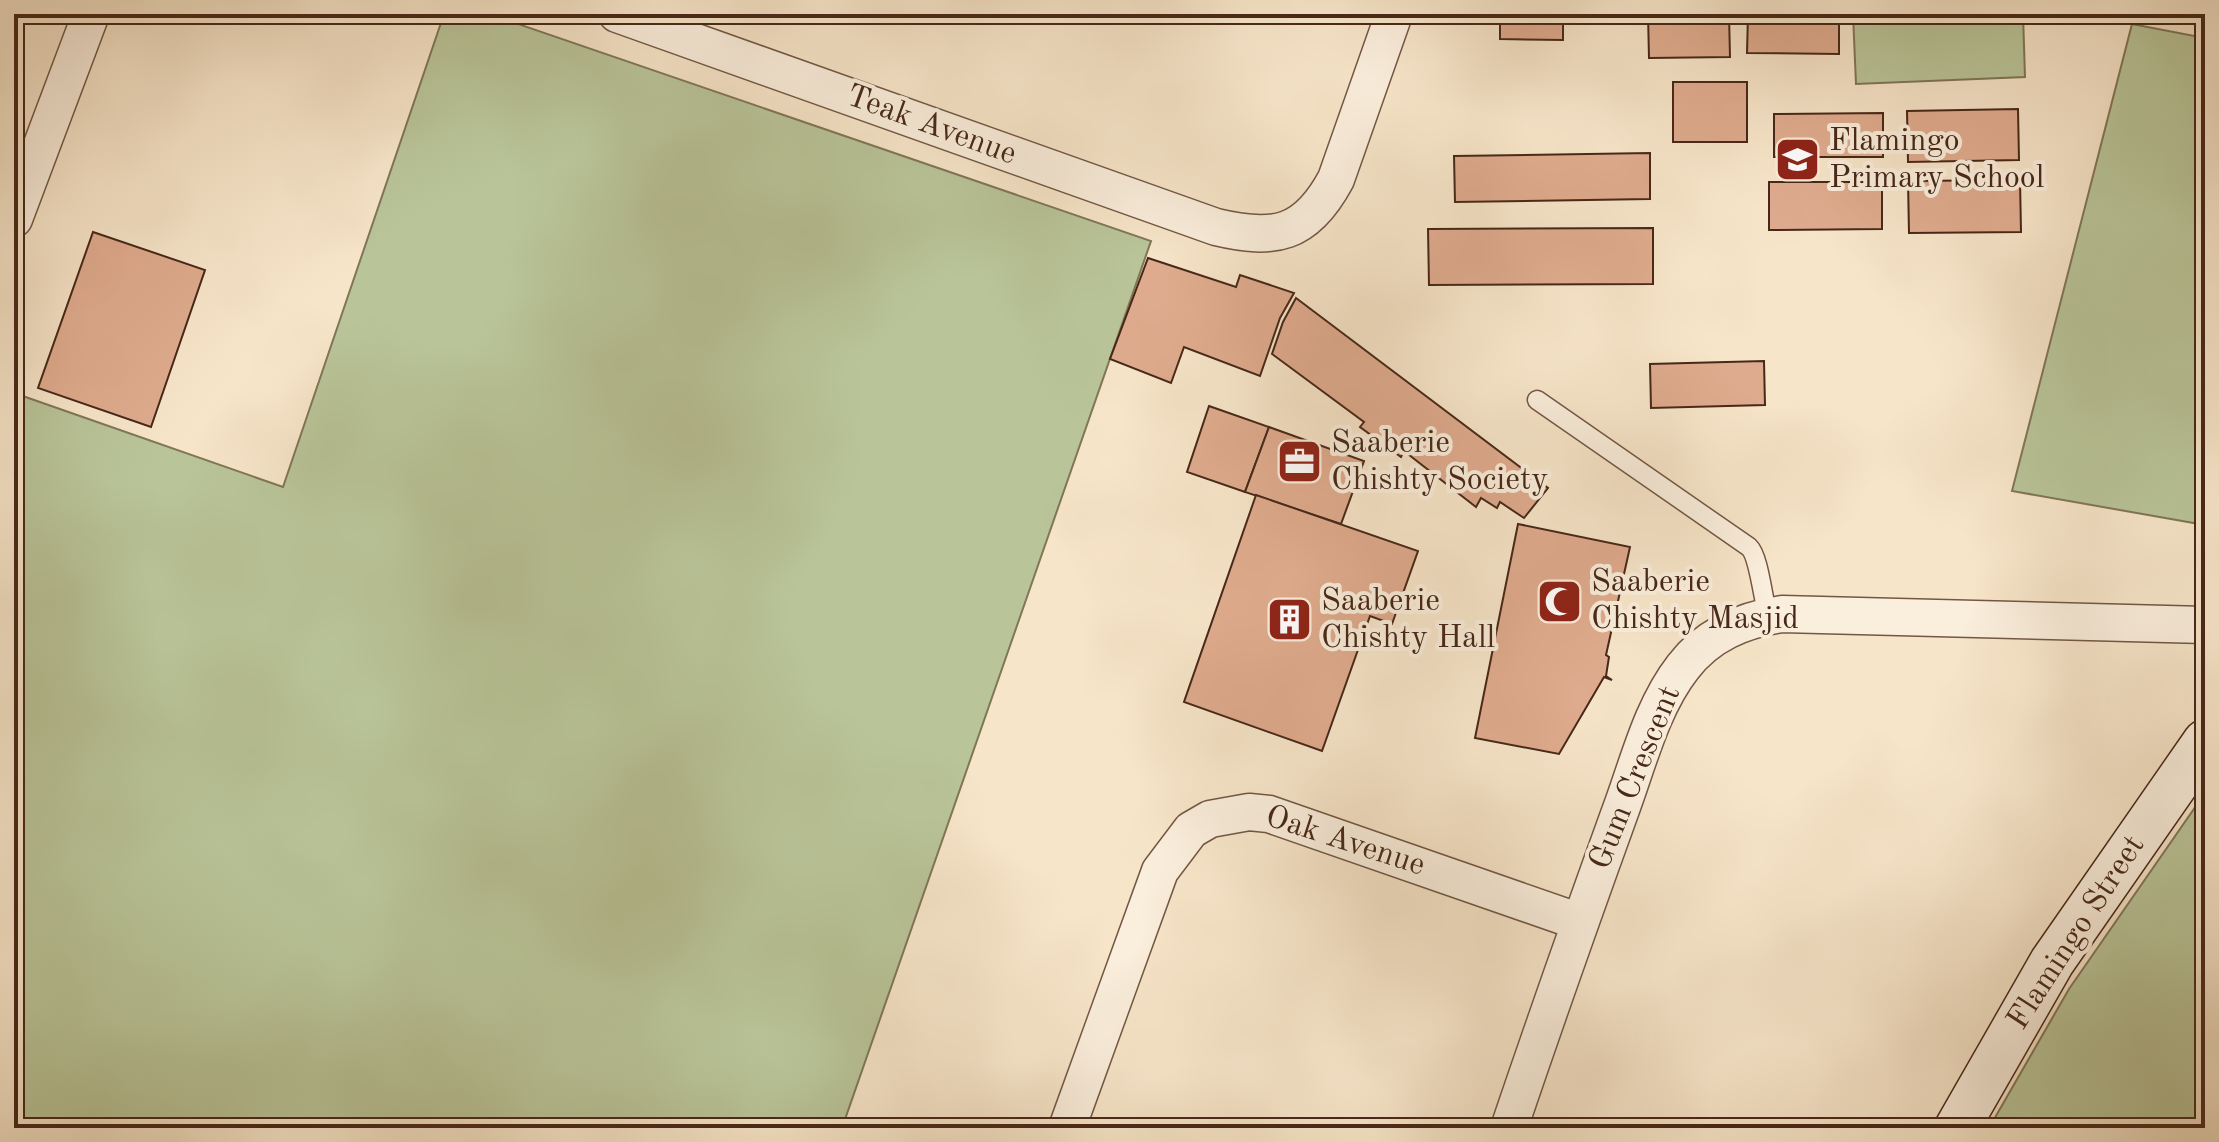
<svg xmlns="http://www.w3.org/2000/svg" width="2219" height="1142" font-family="'Old Standard TT',serif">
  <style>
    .green { fill: #b9c599; stroke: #807658; stroke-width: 2 }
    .building { fill: #dfab8e; stroke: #472818; stroke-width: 2 }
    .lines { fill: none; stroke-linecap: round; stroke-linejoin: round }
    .lane-casing { stroke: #735744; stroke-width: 21 }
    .street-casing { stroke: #735744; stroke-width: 39 }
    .secondary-casing { stroke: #472818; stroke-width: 47 }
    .lane { stroke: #faeedc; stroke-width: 18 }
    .street { stroke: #faeedc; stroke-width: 36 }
    .secondary { stroke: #faeedc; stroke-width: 44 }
    .labels { text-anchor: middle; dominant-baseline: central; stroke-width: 8; stroke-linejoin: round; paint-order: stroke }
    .street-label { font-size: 32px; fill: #472818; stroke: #faeedc }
    .poi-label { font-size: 32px; fill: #472818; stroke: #faeedc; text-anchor: start }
  </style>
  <rect width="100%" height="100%" fill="#f7e5c9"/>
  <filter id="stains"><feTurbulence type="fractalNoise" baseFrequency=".0025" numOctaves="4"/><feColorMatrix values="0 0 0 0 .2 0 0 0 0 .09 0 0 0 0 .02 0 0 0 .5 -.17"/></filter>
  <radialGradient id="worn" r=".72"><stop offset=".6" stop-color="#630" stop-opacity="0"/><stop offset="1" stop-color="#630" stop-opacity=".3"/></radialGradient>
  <g class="green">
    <path d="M 444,14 L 489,14 L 1151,241 L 842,1128 L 14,1128 L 14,393 L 283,487 Z"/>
    <path d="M 1853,14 L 2023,14 L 2025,77 L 1856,84 Z"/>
    <path d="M 2132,24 L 2205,38 L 2205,525 L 2012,491 Z"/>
    <path d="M 2205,793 L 2205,1128 L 1989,1128 L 2069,989 Z"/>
  </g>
  <g class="building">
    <path d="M 1500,14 L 1563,14 L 1563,40 L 1500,39 Z"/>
    <path d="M 1648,14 L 1729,14 L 1730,57 L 1649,58 Z"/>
    <path d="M 1748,14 L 1839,14 L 1839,54 L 1747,53 Z"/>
    <rect x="1673" y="82" width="74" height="60"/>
    <path d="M 2018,109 L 2019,160 L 1908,162 L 1907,111 Z"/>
    <path d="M 1883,113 L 1883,157 L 1774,157 L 1774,114 Z"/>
    <path d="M 1650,153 L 1650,199 L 1455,202 L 1454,156 Z"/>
    <path d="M 2020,180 L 2021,232 L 1909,233 L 1908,181 Z"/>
    <path d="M 1769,182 L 1882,182 L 1882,229 L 1769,230 Z"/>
    <path d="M 1653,228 L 1653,284 L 1429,285 L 1428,229 Z"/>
    <path d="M 93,232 L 205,270 L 151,427 L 38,388 Z"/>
    <path d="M 1148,258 L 1236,287 L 1240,275 L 1294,293 L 1280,318 L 1260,376 L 1184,347 L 1171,383 L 1110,359 Z"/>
    <path d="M 1296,298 L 1548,488 L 1524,518 L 1500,502 L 1497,508 L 1481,498 L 1476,507 L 1404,451 L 1401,457 L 1360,427 L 1364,422 L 1272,354 L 1283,322 Z"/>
    <path d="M 1764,361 L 1765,405 L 1651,408 L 1650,364 Z"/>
    <path d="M 1209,406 L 1269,427 L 1245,492 L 1187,472 Z"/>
    <path d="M 1269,427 L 1364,461 L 1341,524 L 1245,492 Z"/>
    <path d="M 1256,495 L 1418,551 L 1392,624 L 1370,616 L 1322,751 L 1184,702 Z"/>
    <path d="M 1518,524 L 1630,547 L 1606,655 L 1609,657 L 1606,676 L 1612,680 L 1604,677 L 1559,754 L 1475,738 Z"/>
  </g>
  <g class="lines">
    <defs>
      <path id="lane" d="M 1537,400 L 1749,547 C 1759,556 1763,600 1768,616"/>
      <g id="street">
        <path d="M 617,14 L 1216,227 C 1275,241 1306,235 1336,179 L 1394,14"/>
        <path d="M 14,219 L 91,14"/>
        <path d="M 1067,1128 L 1160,871 L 1191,830 L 1210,819 L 1249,812 L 1269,814 L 1580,922"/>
        <path d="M 1509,1128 C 1545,1022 1582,917 1620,812 C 1638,764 1651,708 1683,667 C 1708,634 1743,620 1782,614 L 2205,625"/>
      </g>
      <path id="secondary" d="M 1957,1128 L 2052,962 L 2205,742"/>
    </defs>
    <use href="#lane" class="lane-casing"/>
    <use href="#street" class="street-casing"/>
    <use href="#secondary" class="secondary-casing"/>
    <use href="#lane" class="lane"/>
    <use href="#street" class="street"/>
    <use href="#secondary" class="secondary"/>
  </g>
  <defs>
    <symbol id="school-square" viewBox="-11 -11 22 22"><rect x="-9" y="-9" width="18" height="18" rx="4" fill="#8f2418" stroke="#faeedc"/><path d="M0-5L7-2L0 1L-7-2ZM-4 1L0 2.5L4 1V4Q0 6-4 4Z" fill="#fff"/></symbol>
    <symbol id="office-square" viewBox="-11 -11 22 22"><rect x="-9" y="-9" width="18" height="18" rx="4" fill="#8f2418" stroke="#faeedc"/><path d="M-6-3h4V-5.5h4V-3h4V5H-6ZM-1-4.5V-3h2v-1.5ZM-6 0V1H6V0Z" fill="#fff"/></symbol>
    <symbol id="mosque-square" viewBox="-11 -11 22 22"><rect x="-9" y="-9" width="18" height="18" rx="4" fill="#8f2418" stroke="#faeedc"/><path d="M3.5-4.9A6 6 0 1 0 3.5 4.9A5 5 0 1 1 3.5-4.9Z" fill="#fff"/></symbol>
    <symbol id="building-square" viewBox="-11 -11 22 22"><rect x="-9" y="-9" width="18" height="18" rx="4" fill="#8f2418" stroke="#faeedc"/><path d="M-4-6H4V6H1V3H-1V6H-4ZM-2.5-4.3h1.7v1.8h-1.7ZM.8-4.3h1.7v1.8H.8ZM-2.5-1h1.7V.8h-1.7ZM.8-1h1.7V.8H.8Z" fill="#fff"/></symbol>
  </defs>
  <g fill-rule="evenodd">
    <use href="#school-square" x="1772" y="134" width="51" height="51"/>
    <use href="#office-square" x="1274" y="436" width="51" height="51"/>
    <use href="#mosque-square" x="1534" y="576" width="51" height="51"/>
    <use href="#building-square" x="1264" y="594" width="51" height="51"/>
  </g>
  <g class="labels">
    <g class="street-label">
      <text transform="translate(931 126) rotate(20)">Teak Avenue</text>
      <text transform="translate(1636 778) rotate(-68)">Gum Crescent</text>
      <text transform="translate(1345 842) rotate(18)">Oak Avenue</text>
      <text transform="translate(2077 933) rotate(-57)">Flamingo Street</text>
    </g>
    <g class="poi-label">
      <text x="1829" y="142">Flamingo<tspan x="1829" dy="37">Primary School</tspan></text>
      <text x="1331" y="444">Saaberie<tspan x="1331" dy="37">Chishty Society</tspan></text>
      <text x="1591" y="583">Saaberie<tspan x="1591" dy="37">Chishty Masjid</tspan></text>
      <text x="1321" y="602">Saaberie<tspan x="1321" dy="37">Chishty Hall</tspan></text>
    </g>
  </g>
  <rect width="2219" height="1142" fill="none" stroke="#f7e5c9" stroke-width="48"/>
  <rect x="16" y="16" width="2187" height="1110" fill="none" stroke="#472818" stroke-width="4"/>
  <rect x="24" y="24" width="2171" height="1094" fill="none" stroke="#472818" stroke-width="2"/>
  <rect width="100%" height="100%" filter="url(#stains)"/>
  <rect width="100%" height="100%" fill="url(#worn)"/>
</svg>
